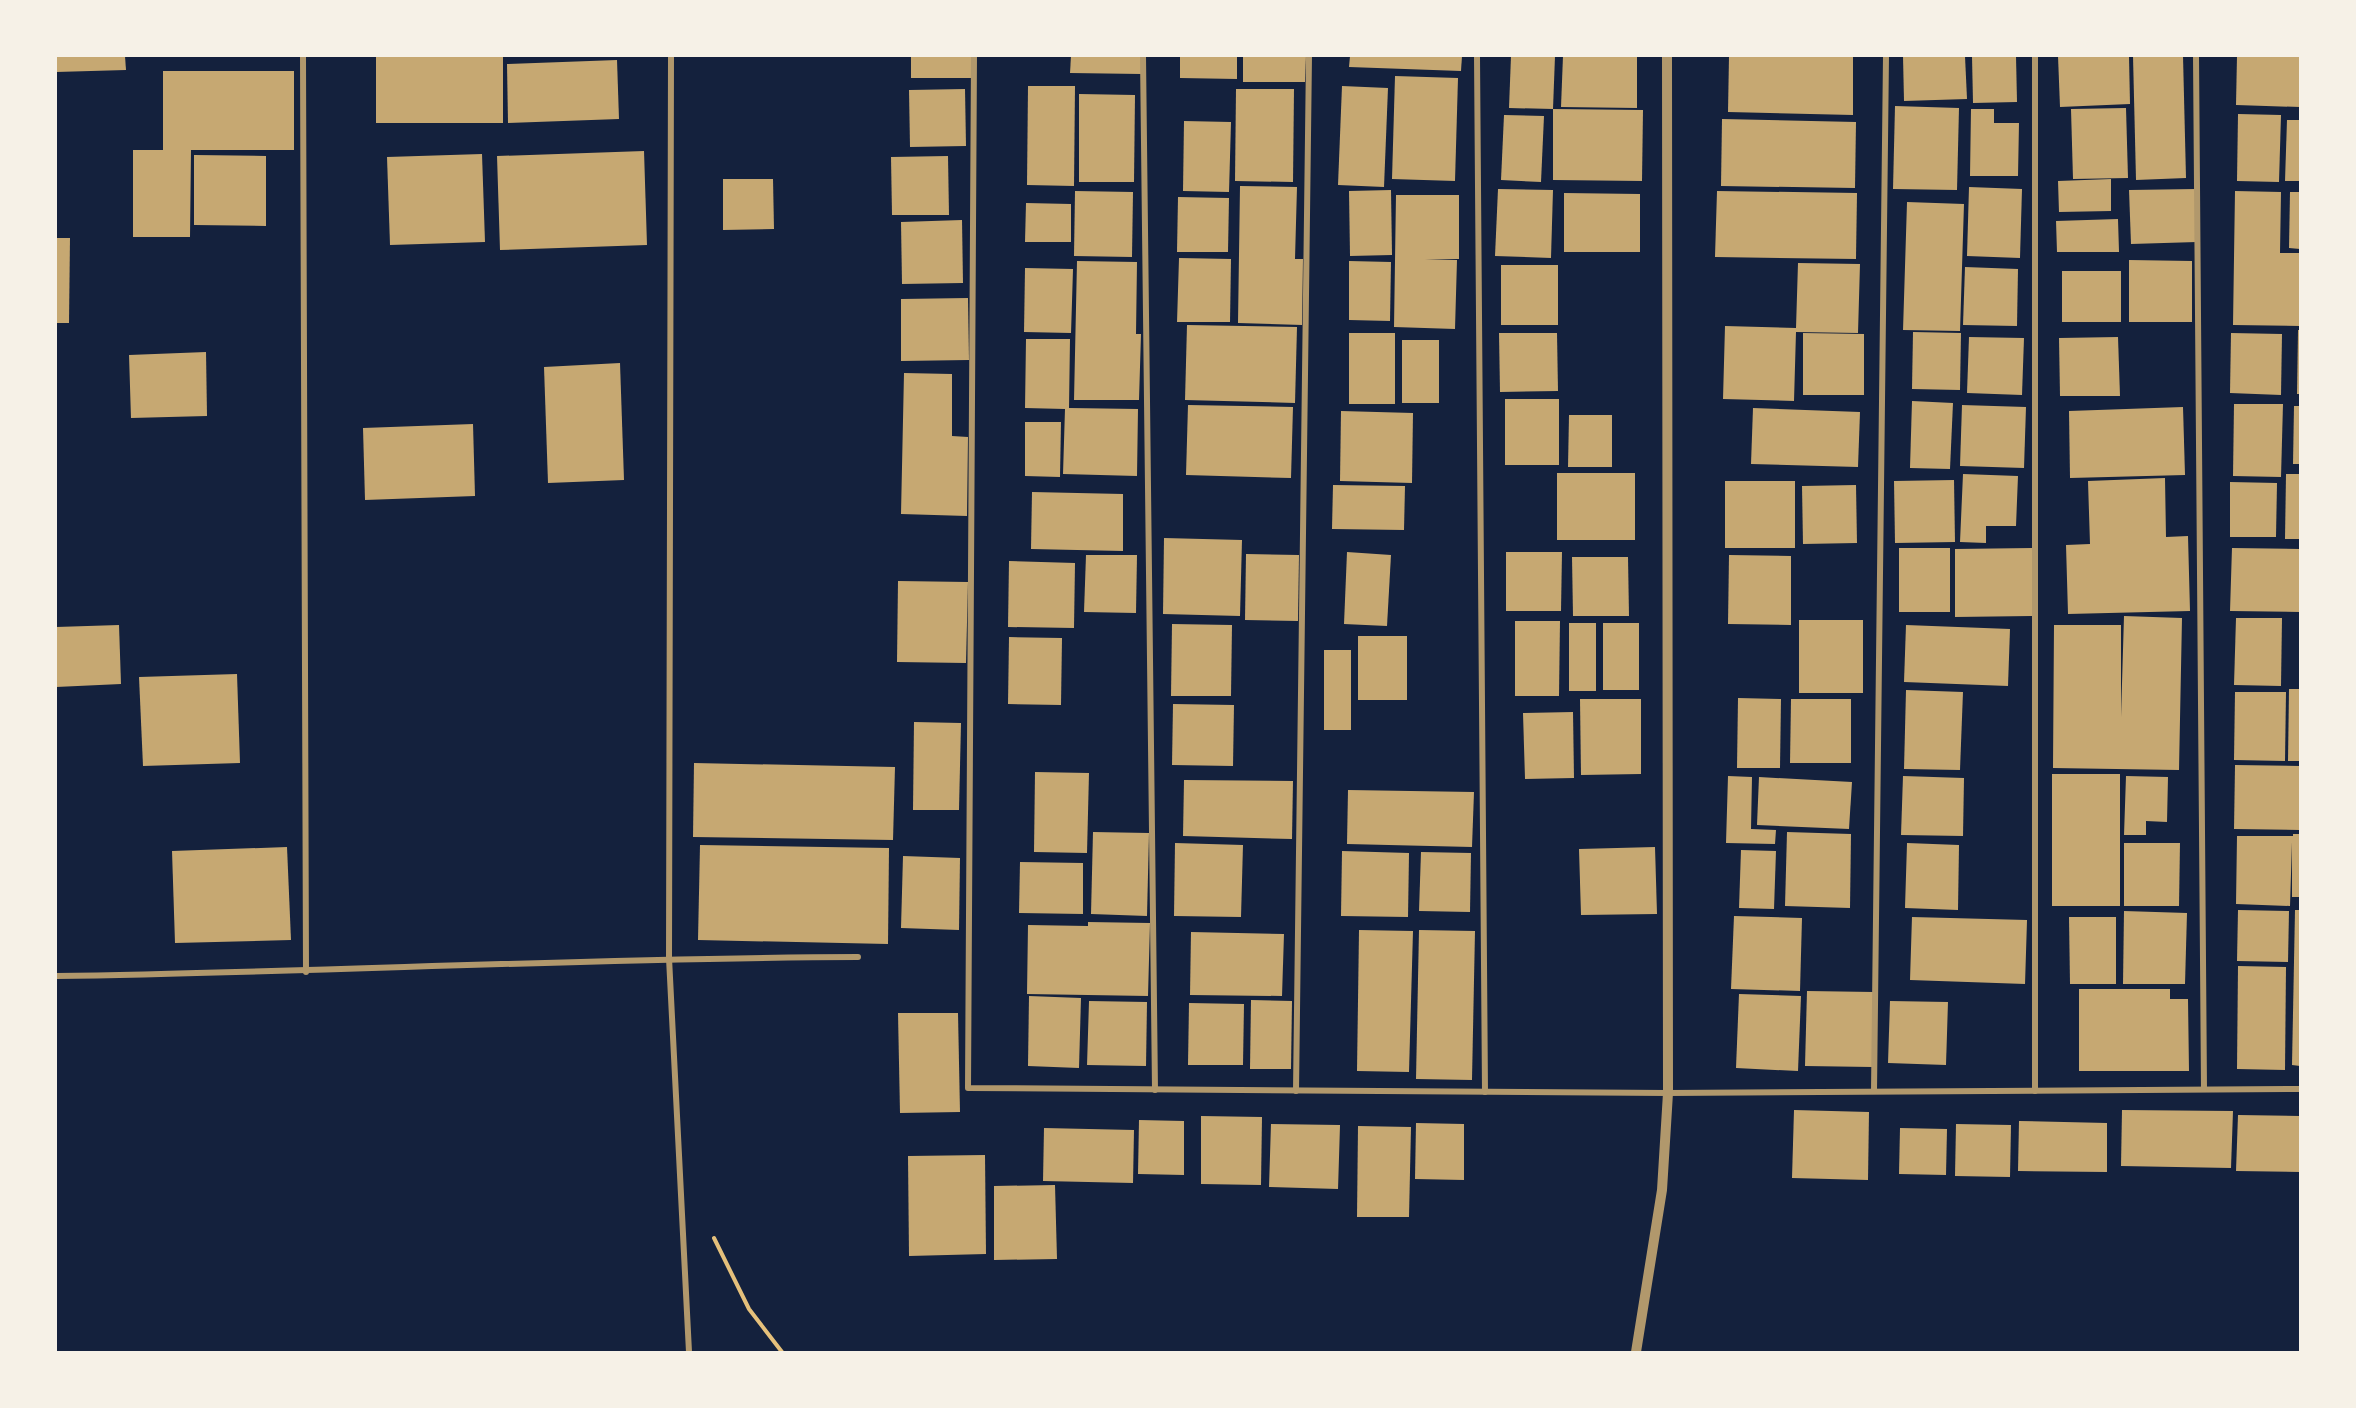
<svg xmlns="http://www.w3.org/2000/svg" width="2356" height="1408" font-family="Barlow,sans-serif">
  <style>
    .building { fill: #c6a872 }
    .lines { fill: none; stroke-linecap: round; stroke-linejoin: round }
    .path { stroke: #e5c07b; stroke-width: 4 }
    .minor { stroke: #b1986c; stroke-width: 6 }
    .tertiary { stroke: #b1986c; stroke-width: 10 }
  </style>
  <rect width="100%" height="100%" fill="#14213d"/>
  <g class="building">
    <path d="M 56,56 L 125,56 L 126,70 L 56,72 Z"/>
    <rect x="376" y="56" width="127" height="67"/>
    <rect x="911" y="56" width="63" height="22"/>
    <path d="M 1071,56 L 1141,56 L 1141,74 L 1070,73 Z"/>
    <path d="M 1180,56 L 1237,56 L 1237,79 L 1180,78 Z"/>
    <path d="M 1243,56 L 1306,56 L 1305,82 L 1243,82 Z"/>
    <path d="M 1350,56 L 1462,56 L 1461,71 L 1349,67 Z"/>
    <path d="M 1511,56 L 1555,56 L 1553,109 L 1509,108 Z"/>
    <path d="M 1563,56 L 1637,56 L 1637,108 L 1561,107 Z"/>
    <path d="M 1729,56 L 1853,56 L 1853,115 L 1728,112 Z"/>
    <path d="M 1903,56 L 1965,56 L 1967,99 L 1904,101 Z"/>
    <path d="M 1972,56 L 2016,56 L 2017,102 L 1973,103 Z"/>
    <path d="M 2058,56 L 2129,56 L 2130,104 L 2060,107 Z"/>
    <path d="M 2133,56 L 2183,56 L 2186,178 L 2136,180 Z"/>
    <path d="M 2237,56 L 2300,56 L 2300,107 L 2236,105 Z"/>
    <path d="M 617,60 L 619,119 L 508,123 L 507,64 Z"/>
    <path d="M 163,71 L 294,71 L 294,150 L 191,150 L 190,237 L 133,237 L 133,150 L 163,150 Z"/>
    <path d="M 1395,76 L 1458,78 L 1455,181 L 1392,179 Z"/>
    <path d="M 1028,86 L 1075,86 L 1074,186 L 1027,185 Z"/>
    <path d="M 1342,86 L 1388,88 L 1384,187 L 1338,185 Z"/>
    <path d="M 965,89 L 966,146 L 910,147 L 909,90 Z"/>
    <path d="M 1236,89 L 1294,89 L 1293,182 L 1235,181 Z"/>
    <path d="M 1079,94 L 1135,95 L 1134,182 L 1079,182 Z"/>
    <path d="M 1895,106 L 1959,108 L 1957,190 L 1893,189 Z"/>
    <path d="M 2126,108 L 2128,178 L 2073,179 L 2071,109 Z"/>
    <path d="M 1553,109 L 1643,110 L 1642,181 L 1553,180 Z"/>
    <path d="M 1971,109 L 1994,109 L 1994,123 L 2019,123 L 2018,176 L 1970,176 Z"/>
    <path d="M 2238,114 L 2281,115 L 2279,182 L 2237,181 Z"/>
    <path d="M 1504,115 L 1544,116 L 1541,182 L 1501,180 Z"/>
    <path d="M 1722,119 L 1856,122 L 1855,188 L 1721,186 Z"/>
    <path d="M 2287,120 L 2300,120 L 2300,181 L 2285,181 Z"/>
    <path d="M 1184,121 L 1231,122 L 1229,192 L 1183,191 Z"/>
    <path d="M 644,151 L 647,245 L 500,250 L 497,156 Z"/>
    <path d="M 482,154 L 485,242 L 390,245 L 387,157 Z"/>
    <path d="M 194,155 L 266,156 L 266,226 L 194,225 Z"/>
    <path d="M 948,156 L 949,215 L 892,215 L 891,157 Z"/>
    <path d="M 723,179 L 773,179 L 774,229 L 723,230 Z"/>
    <path d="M 2111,179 L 2111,211 L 2059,212 L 2058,181 Z"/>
    <path d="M 1240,186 L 1297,187 L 1295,259 L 1303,259 L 1302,325 L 1238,323 Z"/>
    <path d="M 1969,187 L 2022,189 L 2020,258 L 1967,256 Z"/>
    <path d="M 1498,189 L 1553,190 L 1551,258 L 1495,256 Z"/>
    <path d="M 2196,189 L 2197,242 L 2131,244 L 2129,190 Z"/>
    <path d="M 1391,190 L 1392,255 L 1350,256 L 1349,191 Z"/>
    <path d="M 1075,191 L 1133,192 L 1132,257 L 1074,256 Z"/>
    <path d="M 1717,191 L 1857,193 L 1856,259 L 1715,257 Z"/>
    <path d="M 2235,191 L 2281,192 L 2280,253 L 2300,253 L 2300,326 L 2233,325 Z"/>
    <path d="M 2290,192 L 2300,192 L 2300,249 L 2289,248 Z"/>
    <path d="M 1564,193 L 1640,194 L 1640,252 L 1564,252 Z"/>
    <path d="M 1396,195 L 1459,195 L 1459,259 L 1425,259 L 1457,260 L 1455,329 L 1394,327 Z"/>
    <path d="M 1178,197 L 1229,198 L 1228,252 L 1177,252 Z"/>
    <path d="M 1907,202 L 1964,204 L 1960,331 L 1903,330 Z"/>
    <path d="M 1026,203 L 1071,204 L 1071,242 L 1025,242 Z"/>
    <path d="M 2118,219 L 2119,252 L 2057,252 L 2056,221 Z"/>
    <path d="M 962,220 L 963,283 L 902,284 L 901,222 Z"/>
    <path d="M 56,238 L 70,238 L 69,323 L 56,323 Z"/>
    <path d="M 1179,258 L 1231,259 L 1230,322 L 1177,322 Z"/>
    <path d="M 2129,260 L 2192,261 L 2192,322 L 2129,322 Z"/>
    <path d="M 1077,261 L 1137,262 L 1136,334 L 1141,334 L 1139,400 L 1074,400 Z"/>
    <path d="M 1349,261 L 1391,262 L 1390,321 L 1349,320 Z"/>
    <path d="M 1798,263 L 1860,264 L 1858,333 L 1796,332 L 1794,401 L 1723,399 L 1725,326 L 1796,328 Z"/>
    <rect x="1501" y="265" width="57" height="60"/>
    <path d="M 1965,267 L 2018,269 L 2017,326 L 1963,325 Z"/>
    <path d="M 1025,268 L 1073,269 L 1071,333 L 1024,332 Z"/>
    <rect x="2062" y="271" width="59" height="51"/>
    <path d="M 968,298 L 969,360 L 901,361 L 901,299 Z"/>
    <path d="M 1187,325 L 1297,327 L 1295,403 L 1185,400 Z"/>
    <path d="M 2298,330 L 2300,330 L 2300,394 L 2297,394 Z"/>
    <path d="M 1913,332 L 1961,333 L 1960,390 L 1912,389 Z"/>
    <rect x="1349" y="333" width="46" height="71"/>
    <path d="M 1499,333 L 1557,333 L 1558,391 L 1500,392 Z"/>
    <path d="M 1803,333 L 1864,334 L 1864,395 L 1803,395 Z"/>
    <path d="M 2231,333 L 2282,334 L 2281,395 L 2230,393 Z"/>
    <path d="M 1969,337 L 2024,338 L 2022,395 L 1967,393 Z"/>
    <path d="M 2118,337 L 2120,396 L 2060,396 L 2059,338 Z"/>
    <path d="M 1026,339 L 1070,339 L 1069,408 L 1138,409 L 1137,476 L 1063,474 L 1065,409 L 1025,408 Z"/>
    <rect x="1402" y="340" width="37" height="63"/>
    <path d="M 206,352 L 207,416 L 131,418 L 129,355 Z"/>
    <path d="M 620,363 L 624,480 L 548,483 L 544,367 Z"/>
    <path d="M 904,373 L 952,374 L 952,436 L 968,437 L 967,516 L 901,514 Z"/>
    <rect x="1505" y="399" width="54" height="66"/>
    <path d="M 1912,401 L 1953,403 L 1950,469 L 1910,468 Z"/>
    <path d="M 2234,404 L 2283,404 L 2281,477 L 2233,476 Z"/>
    <path d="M 1188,405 L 1293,407 L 1291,478 L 1186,475 Z"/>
    <path d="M 1962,405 L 2026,407 L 2024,468 L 1960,466 Z"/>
    <path d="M 2294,406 L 2300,406 L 2300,464 L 2293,464 Z"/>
    <path d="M 2183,407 L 2185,475 L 2070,478 L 2069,411 Z"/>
    <path d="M 1753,408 L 1860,412 L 1858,467 L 1751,464 Z"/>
    <path d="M 1341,411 L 1413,413 L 1412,483 L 1340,481 Z"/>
    <path d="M 1569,415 L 1612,415 L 1612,467 L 1568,467 Z"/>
    <path d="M 1025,422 L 1061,422 L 1060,477 L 1025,476 Z"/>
    <path d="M 473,424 L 475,496 L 365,500 L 363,428 Z"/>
    <rect x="1557" y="473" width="78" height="67"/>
    <path d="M 1963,474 L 2018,476 L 2016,526 L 1986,526 L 1986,543 L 1960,542 Z"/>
    <path d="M 2286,474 L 2300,474 L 2300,539 L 2285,539 Z"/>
    <path d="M 2165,478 L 2166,537 L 2188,536 L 2190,611 L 2068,614 L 2066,545 L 2090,544 L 2088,481 Z"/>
    <path d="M 1954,480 L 1955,542 L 1895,543 L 1894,481 Z"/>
    <rect x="1725" y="481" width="70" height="67"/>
    <path d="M 2230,482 L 2277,483 L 2276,537 L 2230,537 Z"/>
    <path d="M 1333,485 L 1405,486 L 1404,530 L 1332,529 Z"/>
    <path d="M 1856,485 L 1857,543 L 1803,544 L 1802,486 Z"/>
    <path d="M 1032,492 L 1123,494 L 1123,551 L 1031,549 Z"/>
    <path d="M 1164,538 L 1242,540 L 1240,616 L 1163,614 Z"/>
    <rect x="1899" y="548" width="51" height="64"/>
    <path d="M 2032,548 L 2032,616 L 1955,617 L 1955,549 Z"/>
    <path d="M 2232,548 L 2300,549 L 2300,612 L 2230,611 Z"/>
    <path d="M 1347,552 L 1391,555 L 1387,626 L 1344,624 Z"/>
    <path d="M 1506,552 L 1562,552 L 1561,611 L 1506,611 Z"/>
    <path d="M 1246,554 L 1299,555 L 1298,621 L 1245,620 Z"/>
    <path d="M 1086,555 L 1137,555 L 1136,613 L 1084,612 Z"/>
    <path d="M 1729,555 L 1791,556 L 1791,625 L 1728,624 Z"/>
    <path d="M 1572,557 L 1628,557 L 1629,616 L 1573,616 Z"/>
    <path d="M 1009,561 L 1075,563 L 1074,628 L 1008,627 Z"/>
    <path d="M 898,581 L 968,582 L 966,663 L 897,662 Z"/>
    <path d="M 2124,616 L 2182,618 L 2179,770 L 2053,768 L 2054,625 L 2121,625 L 2121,717 Z"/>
    <path d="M 2236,618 L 2282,618 L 2281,686 L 2234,685 Z"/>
    <rect x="1799" y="620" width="64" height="73"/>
    <path d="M 1515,621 L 1560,621 L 1559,696 L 1515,696 Z"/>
    <rect x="1569" y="623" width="27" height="68"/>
    <rect x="1603" y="623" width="36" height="67"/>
    <path d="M 1172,624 L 1232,625 L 1231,696 L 1171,696 Z"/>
    <path d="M 119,625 L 121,684 L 56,687 L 56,627 Z"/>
    <path d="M 1906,625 L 2010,629 L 2008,686 L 1904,682 Z"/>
    <rect x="1358" y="636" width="49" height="64"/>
    <path d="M 1009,637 L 1062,638 L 1061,705 L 1008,704 Z"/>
    <rect x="1324" y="650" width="27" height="80"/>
    <path d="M 237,674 L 240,763 L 143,766 L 139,677 Z"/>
    <path d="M 2289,689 L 2300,689 L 2300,761 L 2288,761 Z"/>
    <path d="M 1906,690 L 1963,692 L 1960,770 L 1904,769 Z"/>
    <path d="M 2235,692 L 2286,692 L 2285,761 L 2234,760 Z"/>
    <path d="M 1738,698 L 1781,699 L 1780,768 L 1737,768 Z"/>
    <path d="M 1580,699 L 1641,699 L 1641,774 L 1581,775 Z"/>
    <path d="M 1791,699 L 1851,699 L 1851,763 L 1790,763 Z"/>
    <path d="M 1173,704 L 1234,705 L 1233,766 L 1172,765 Z"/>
    <path d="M 1573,712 L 1574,778 L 1525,779 L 1523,713 Z"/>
    <path d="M 914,722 L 961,723 L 959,810 L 913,810 Z"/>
    <path d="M 694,763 L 895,767 L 893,840 L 693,837 Z"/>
    <path d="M 2235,765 L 2300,766 L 2300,830 L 2234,829 Z"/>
    <path d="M 1035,772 L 1089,773 L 1087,853 L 1034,852 Z"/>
    <rect x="2052" y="774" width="68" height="132"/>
    <path d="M 1728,776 L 1752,777 L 1751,829 L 1776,830 L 1775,844 L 1726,843 Z"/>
    <path d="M 1903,776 L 1964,778 L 1963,836 L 1901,835 Z"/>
    <path d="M 2126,776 L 2168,777 L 2167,822 L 2146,821 L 2146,835 L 2124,835 Z"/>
    <path d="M 1759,777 L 1852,782 L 1849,829 L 1757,825 Z"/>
    <path d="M 1184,780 L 1293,781 L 1292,839 L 1183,836 Z"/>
    <path d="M 1348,790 L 1474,792 L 1472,847 L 1347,844 Z"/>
    <path d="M 1093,832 L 1149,833 L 1147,916 L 1091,914 Z"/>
    <path d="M 1787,832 L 1851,834 L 1850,908 L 1785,906 Z"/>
    <path d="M 2293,834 L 2300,834 L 2300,897 L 2292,897 L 2292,842 L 2290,906 L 2236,904 L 2237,836 L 2293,836 Z"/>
    <path d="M 1175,843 L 1243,845 L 1241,917 L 1174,916 Z"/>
    <path d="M 1907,843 L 1959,845 L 1958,910 L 1905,908 Z"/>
    <path d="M 2124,843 L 2180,843 L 2179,906 L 2124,906 Z"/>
    <path d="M 700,845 L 889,848 L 888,944 L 698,940 Z"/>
    <path d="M 287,847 L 291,940 L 175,943 L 172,851 Z"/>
    <path d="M 1655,847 L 1657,914 L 1581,915 L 1579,849 Z"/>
    <path d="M 1741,850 L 1776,851 L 1774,909 L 1739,908 Z"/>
    <path d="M 1342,851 L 1409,853 L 1408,917 L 1341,916 Z"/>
    <path d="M 1421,852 L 1471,853 L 1470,912 L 1419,911 Z"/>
    <path d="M 903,856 L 960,858 L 959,930 L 901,928 Z"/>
    <path d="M 1020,862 L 1083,863 L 1083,914 L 1019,913 Z"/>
    <path d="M 2238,910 L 2289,911 L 2288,962 L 2237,961 Z"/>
    <path d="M 2295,910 L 2300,910 L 2300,1066 L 2292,1065 Z"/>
    <path d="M 2124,911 L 2187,913 L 2185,984 L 2123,984 Z"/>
    <path d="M 1734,916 L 1802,918 L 1800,991 L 1731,989 Z"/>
    <path d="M 1912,917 L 2027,920 L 2025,984 L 1910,980 Z"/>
    <path d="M 2069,917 L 2116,917 L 2116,984 L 2070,984 Z"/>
    <path d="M 1088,922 L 1150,923 L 1148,996 L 1027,994 L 1028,925 L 1088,926 Z"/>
    <path d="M 1359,930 L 1413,931 L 1409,1072 L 1357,1071 Z"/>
    <path d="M 1419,930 L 1475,931 L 1472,1080 L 1416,1079 Z"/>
    <path d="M 1191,932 L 1284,934 L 1282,996 L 1190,995 Z"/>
    <path d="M 2238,966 L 2286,967 L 2285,1070 L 2237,1069 Z"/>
    <path d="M 2079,989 L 2170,989 L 2170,999 L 2188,999 L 2189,1071 L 2079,1071 Z"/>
    <path d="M 1807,991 L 1874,992 L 1872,1067 L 1805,1066 Z"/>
    <path d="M 1739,994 L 1801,996 L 1798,1071 L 1736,1068 Z"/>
    <path d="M 1029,996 L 1081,998 L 1079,1068 L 1028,1066 Z"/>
    <path d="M 1251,1000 L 1292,1001 L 1291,1069 L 1250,1069 Z"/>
    <path d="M 1089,1001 L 1147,1002 L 1146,1066 L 1087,1065 Z"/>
    <path d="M 1890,1001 L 1948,1002 L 1946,1065 L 1888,1063 Z"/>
    <path d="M 1189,1003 L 1244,1004 L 1243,1065 L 1188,1065 Z"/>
    <path d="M 898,1013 L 958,1013 L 960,1112 L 900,1113 Z"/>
    <path d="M 1794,1110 L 1869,1112 L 1868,1180 L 1792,1178 Z"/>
    <path d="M 2122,1110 L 2233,1111 L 2231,1168 L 2121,1166 Z"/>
    <path d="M 2238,1115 L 2300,1116 L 2300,1172 L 2236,1171 Z"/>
    <path d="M 1201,1116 L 1262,1117 L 1261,1185 L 1201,1184 Z"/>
    <path d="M 1139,1120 L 1184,1121 L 1184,1175 L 1138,1174 Z"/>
    <path d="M 2019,1121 L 2107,1123 L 2107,1172 L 2018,1171 Z"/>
    <path d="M 1416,1123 L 1464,1124 L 1464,1180 L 1415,1179 Z"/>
    <path d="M 1271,1124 L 1340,1125 L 1338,1189 L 1269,1187 Z"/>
    <path d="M 1956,1124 L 2011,1125 L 2010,1177 L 1955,1176 Z"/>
    <path d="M 1358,1126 L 1411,1127 L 1409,1217 L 1357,1217 Z"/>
    <path d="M 1044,1128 L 1134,1130 L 1133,1183 L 1043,1181 Z"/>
    <path d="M 1900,1128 L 1947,1129 L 1946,1175 L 1899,1174 Z"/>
    <path d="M 985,1155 L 986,1254 L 909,1256 L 908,1156 Z"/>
    <path d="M 1055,1185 L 1057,1259 L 994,1260 L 994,1186 Z"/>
  </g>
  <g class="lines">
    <path class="path" d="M 714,1238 L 749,1309 L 782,1352"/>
    <g class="minor">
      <path d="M 303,56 L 306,972"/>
      <path d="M 671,56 L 669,958 L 689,1352"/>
      <path d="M 974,56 L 968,1088 L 1668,1093 L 2300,1089"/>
      <path d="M 1143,56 L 1155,1090"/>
      <path d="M 1477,56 L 1485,1092"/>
      <path d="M 2196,56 L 2204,1089"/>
      <path d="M 56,976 C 323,972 591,958 858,957"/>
      <path d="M 1296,1091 L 1309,56"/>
      <path d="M 1874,1091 L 1886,56"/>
      <path d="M 2035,1091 L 2035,56"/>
    </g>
    <path class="tertiary" d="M 1636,1352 L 1662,1190 L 1668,1093 L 1667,56"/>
  </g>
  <rect width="2356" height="1408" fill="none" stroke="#f6f1e7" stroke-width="114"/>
</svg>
